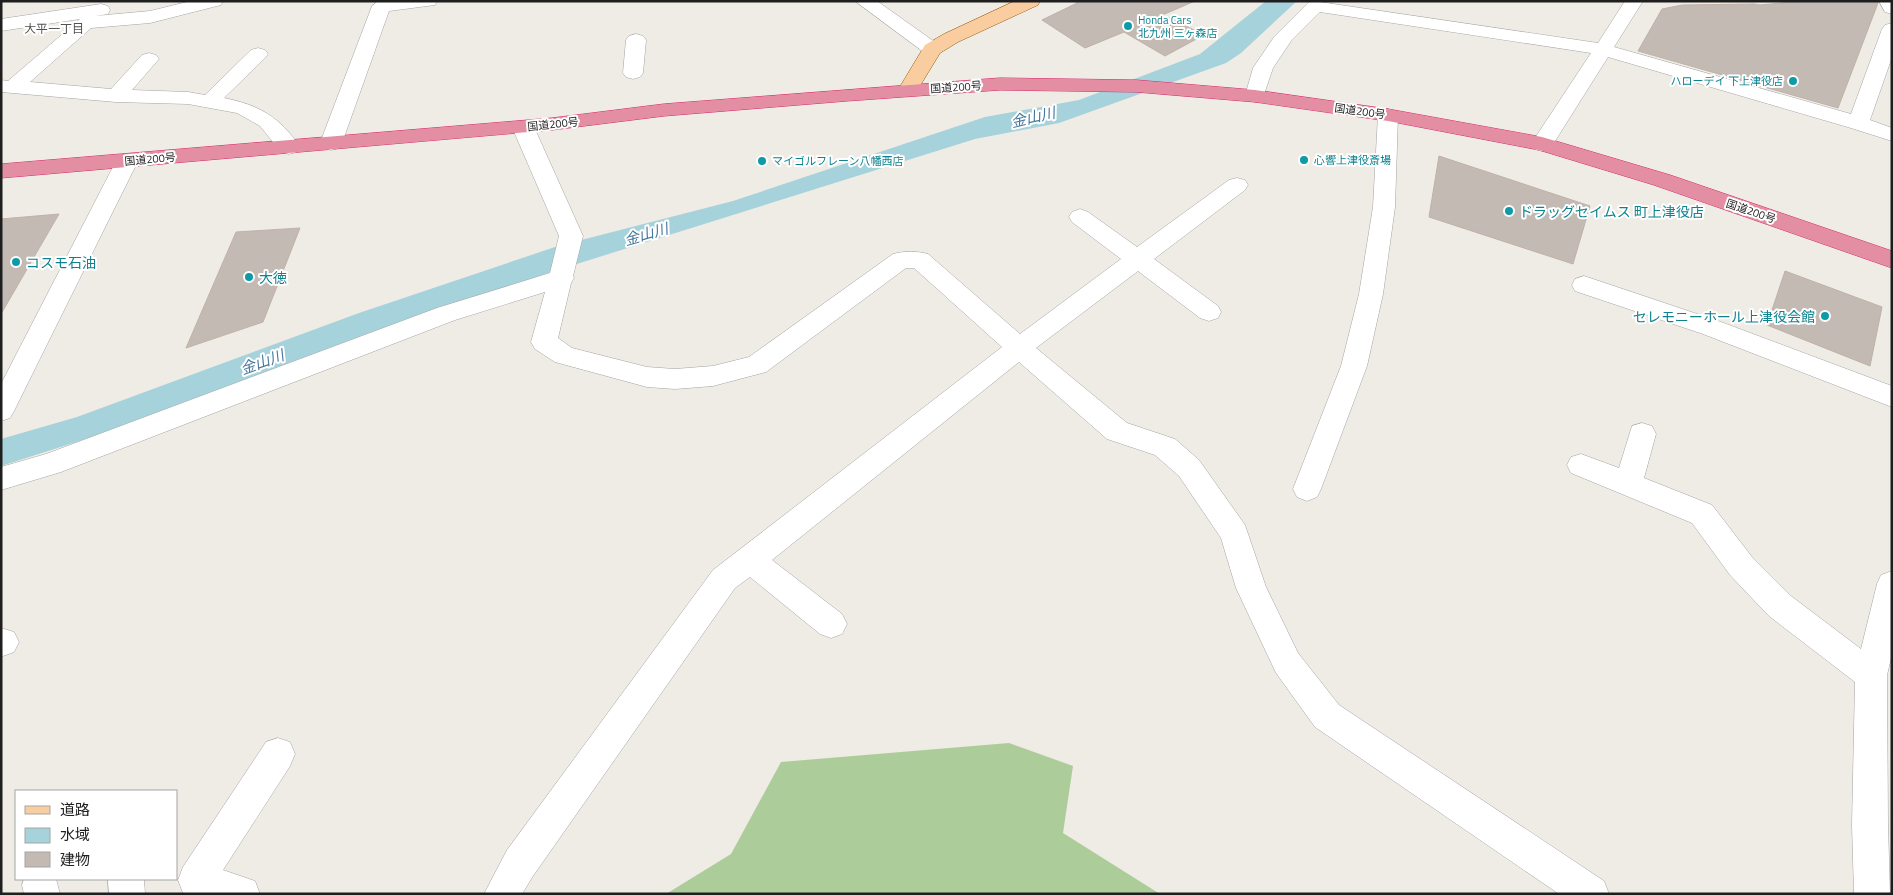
<svg xmlns="http://www.w3.org/2000/svg" width="1893" height="895" font-family="'Titillium Web','Noto Sans JP',sans-serif">
  <style>
    .forest { fill: #accd9a }
    .water { fill: #a6d2db }
    .building { fill: #c3bab4; stroke: #c0b1a7 }
    .lines { fill: none; stroke-linecap: round; stroke-linejoin: round }
    .minor-casing { stroke: #a5a5a5; stroke-width: 1 }
    .major-casing { stroke: #945c04; stroke-width: 1 }
    .highway-casing { stroke: #d6296e; stroke-width: 1 }
    .minor { fill: #fff; fill-rule: evenodd }
    .major { fill: #f9cd9f; fill-rule: evenodd }
    .highway { fill: #e48ea3; fill-rule: evenodd }
    .culture-dot { fill: #0f9aa8; stroke: #fff; stroke-width: 2 }
    .labels { text-anchor: middle; dominant-baseline: central; stroke-width: 4; stroke-linejoin: round; paint-order: stroke }
    .far-culture-label { font-size: 11px; fill: #0d838f; stroke: #fff; text-anchor: start }
    .far-street-label { font-size: 11px; fill: #1e1e1e; stroke: #fff }
    .far-neighbourhood-label { font-size: 12px; fill: #515151; stroke: #fff }
    .culture-label { font-size: 14px; fill: #0d838f; stroke: #fff; text-anchor: start }
    .water-label { font-size: 15px; font-style: italic; fill: #47779c; stroke: #fff }
  </style>
  <rect width="100%" height="100%" fill="#efebe5"/>
  <path class="forest" d="M 1009,743 L 1073,766 L 1063,833 L 1160,894 L 666,894 L 731,854 L 781,762 Z"/>
  <path class="water" d="M 1266,1 L 1297,1 L 1241,53 L 1226,63 L 1059,123 L 975,139 L 548,273 L 365,337 L 139,422 L 1,466 L 1,439 L 77,417 L 359,313 L 558,246 L 733,201 L 985,117 L 1079,100 L 1200,54 Z"/>
  <g class="building">
    <path d="M 1075,1 L 1195,1 L 1160,16 L 1164,19 L 1168,17 L 1204,35 L 1165,56 L 1124,32 L 1085,48 L 1042,20 L 1077,3 Z"/>
    <path d="M 1803,1 L 1877,1 L 1878,3 L 1838,108 L 1638,51 L 1662,9 L 1682,5 L 1754,4 L 1760,5 Z"/>
    <path d="M 1439,156 L 1590,206 L 1573,264 L 1429,217 Z"/>
    <path d="M 59,214 L 1,314 L 1,219 Z"/>
    <path d="M 300,228 L 263,322 L 186,348 L 236,232 Z"/>
    <path d="M 1785,271 L 1882,307 L 1870,366 L 1767,325 Z"/>
  </g>
  <g class="lines">
    <defs>
      <g id="minor">
        <path d="M 191,1 L 223,1 L 221,5 L 150,23 L 91,28 L 30,82 L 111,89 L 142,55 L 149,53 L 156,55 L 159,59 L 132,90 L 188,92 L 205,95 L 251,50 L 258,48 L 265,50 L 268,54 L 265,58 L 224,98 C 259,105 280,117 300,147 L 297,152 L 289,154 L 281,152 L 260,126 L 237,113 L 188,104 L 116,102 L 1,92 L 1,80 L 8,81 L 80,19 L 1,31 L 1,19 L 101,4 L 108,6 L 110,10 L 108,14 L 95,16 L 150,11 Z"/>
        <path d="M 378,1 L 437,1 L 435,5 L 389,11 L 342,143 L 339,148 L 331,150 L 323,148 L 320,143 L 372,6 Z"/>
        <path d="M 855,1 L 877,1 L 939,45 L 942,49 L 939,53 L 932,55 L 925,53 Z"/>
        <path d="M 1313,1 L 1598,43 L 1625,1 L 1643,1 L 1614,47 L 1851,114 L 1882,29 L 1885,25 L 1892,23 L 1892,57 L 1870,120 L 1892,128 L 1892,141 L 1851,128 L 1608,57 L 1550,149 L 1542,151 L 1534,149 L 1531,144 L 1591,53 L 1320,12 L 1291,41 L 1273,68 L 1262,100 L 1255,102 L 1248,100 L 1245,96 L 1253,68 L 1274,37 L 1309,2 Z"/>
        <path d="M 1879,1 L 1892,1 L 1892,14 L 1885,12 Z"/>
        <path d="M 636,34 L 643,36 L 646,40 L 643,73 L 640,77 L 633,79 L 626,77 L 623,73 L 626,40 L 629,36 Z"/>
        <path d="M 1388,109 L 1395,111 L 1398,115 L 1395,207 L 1383,294 L 1367,366 L 1321,489 L 1317,497 L 1307,501 L 1297,497 L 1293,489 L 1341,366 L 1359,294 L 1373,207 L 1378,115 L 1381,111 Z"/>
        <path d="M 523,121 L 530,122 L 534,127 L 583,236 L 573,276 L 574,278 L 571,283 L 558,338 L 572,348 L 647,367 L 675,369 L 713,366 L 749,357 L 893,254 C 904,251 917,251 928,254 L 1020,334 L 1121,259 L 1072,222 L 1069,217 L 1072,212 L 1080,209 L 1088,212 L 1137,247 L 1229,180 L 1237,178 L 1245,180 L 1248,185 L 1245,190 L 1154,259 L 1218,306 L 1221,312 L 1218,318 L 1209,321 L 1200,318 L 1138,271 L 1036,348 L 1127,423 L 1175,439 L 1199,460 L 1245,525 L 1266,587 L 1298,653 L 1339,705 L 1604,881 L 1609,894 L 1559,894 L 1315,727 L 1276,673 L 1236,588 L 1221,538 L 1179,476 L 1155,455 L 1107,439 L 1019,362 L 772,560 L 842,614 L 847,624 L 842,634 L 831,638 L 820,634 L 750,577 L 735,588 L 533,876 L 522,894 L 484,894 L 507,850 L 713,570 L 1002,347 L 914,268 L 906,268 L 766,372 L 713,386 L 675,389 L 647,387 L 555,362 L 535,349 L 531,342 L 545,292 L 455,320 L 61,472 L 1,490 L 1,467 L 46,454 L 437,308 L 550,273 L 559,236 L 512,127 L 516,122 Z"/>
        <path d="M 127,154 L 135,156 L 138,161 L 14,411 L 10,418 L 1,421 L 1,384 L 116,161 L 119,156 Z"/>
        <path d="M 1584,276 L 1721,322 L 1892,386 L 1892,407 L 1703,334 L 1575,291 L 1572,285 L 1575,279 Z"/>
        <path d="M 1642,423 L 1652,426 L 1656,434 L 1644,478 L 1712,505 L 1752,557 L 1791,596 L 1861,649 L 1877,584 L 1881,575 L 1892,571 L 1892,654 L 1887,675 L 1888,825 L 1890,894 L 1854,894 L 1852,825 L 1855,682 L 1769,616 L 1730,575 L 1692,523 L 1571,473 L 1567,465 L 1571,457 L 1581,454 L 1619,468 L 1632,426 Z"/>
        <path d="M 1,628 L 14,632 L 19,642 L 14,652 L 3,656 L 1,656 Z"/>
        <path d="M 278,738 L 290,742 L 295,754 L 290,766 L 223,870 L 255,881 L 260,894 L 183,893 L 178,880 L 183,867 L 266,742 Z"/>
        <path d="M 24,879 L 56,879 L 60,894 L 24,894 L 22,885 Z"/>
        <path d="M 108,879 L 144,879 L 145,894 L 109,894 Z"/>
      </g>
      <path id="major" d="M 1015,1 L 1040,1 L 1038,5 L 958,42 L 940,53 L 915,94 L 908,96 L 901,94 L 898,90 L 925,45 L 944,34 Z"/>
      <path id="highway" d="M 1000,78 L 1136,80 L 1255,90 L 1388,109 L 1542,137 L 1670,175 L 1892,251 L 1892,268 L 1654,185 L 1539,150 L 1388,121 L 1255,102 L 1136,92 L 1000,90 L 847,101 L 664,116 L 552,130 L 1,178 L 1,164 L 552,118 L 664,104 Z"/>
    </defs>
    <use href="#minor" class="minor-casing"/>
    <use href="#major" class="major-casing"/>
    <use href="#highway" class="highway-casing"/>
    <use href="#minor" class="minor"/>
    <use href="#major" class="major"/>
    <use href="#highway" class="highway"/>
  </g>
  <g class="culture-dot">
    <circle cx="1128" cy="26" r="5"/>
    <circle cx="1793" cy="81" r="5"/>
    <circle cx="1304" cy="160" r="5"/>
    <circle cx="762" cy="161" r="5"/>
    <circle cx="1509" cy="211" r="5"/>
    <circle cx="16" cy="262" r="5"/>
    <circle cx="249" cy="277" r="5"/>
    <circle cx="1825" cy="316" r="5"/>
  </g>
  <g class="labels">
    <g class="far-culture-label">
      <text x="1138" y="20">Honda Cars<tspan x="1138" dy="13">北九州 三ヶ森店</tspan></text>
      <text x="1783" y="81" text-anchor="end">ハローデイ 下上津役店</text>
      <text x="1314" y="160">心響上津役斎場</text>
      <text x="772" y="161">マイゴルフレーン八幡西店</text>
    </g>
    <g class="far-street-label">
      <text transform="translate(956 87) rotate(-4)">国道200号</text>
      <text transform="translate(1360 111) rotate(8)">国道200号</text>
      <text transform="translate(553 124) rotate(-6)">国道200号</text>
      <text transform="translate(150 159) rotate(-5)">国道200号</text>
      <text transform="translate(1751 211) rotate(19)">国道200号</text>
    </g>
    <g class="far-neighbourhood-label">
      <text x="54" y="28">大平一丁目</text>
    </g>
    <g class="culture-label">
      <text x="1519" y="211">ドラッグセイムス 町上津役店</text>
      <text x="26" y="262">コスモ石油</text>
      <text x="259" y="277">大徳</text>
      <text x="1815" y="316" text-anchor="end">セレモニーホール上津役会館</text>
    </g>
    <g class="water-label">
      <text transform="translate(1033 117) rotate(-13)">金山川</text>
      <text transform="translate(646 234) rotate(-16)">金山川</text>
      <text transform="translate(262 362) rotate(-20)">金山川</text>
    </g>
  </g>
  <rect width="1893" height="895" fill="none" stroke="#1e1e1e" stroke-width="5"/>
  <rect x="15" y="790" width="162" height="90" fill="#ffffff" stroke="#a5a5a5"/>
  <rect x="25" y="806" width="25" height="8" fill="#f9cd9f" stroke="#a5a5a5"/>
  <text x="60" y="815" font-size="15" fill="#1e1e1e">道路</text>
  <rect x="25" y="828" width="25" height="15" fill="#a6d2db" stroke="#a5a5a5"/>
  <text x="60" y="840" font-size="15" fill="#1e1e1e">水域</text>
  <rect x="25" y="852" width="25" height="15" fill="#c3bab4" stroke="#a5a5a5"/>
  <text x="60" y="865" font-size="15" fill="#1e1e1e">建物</text>
</svg>
